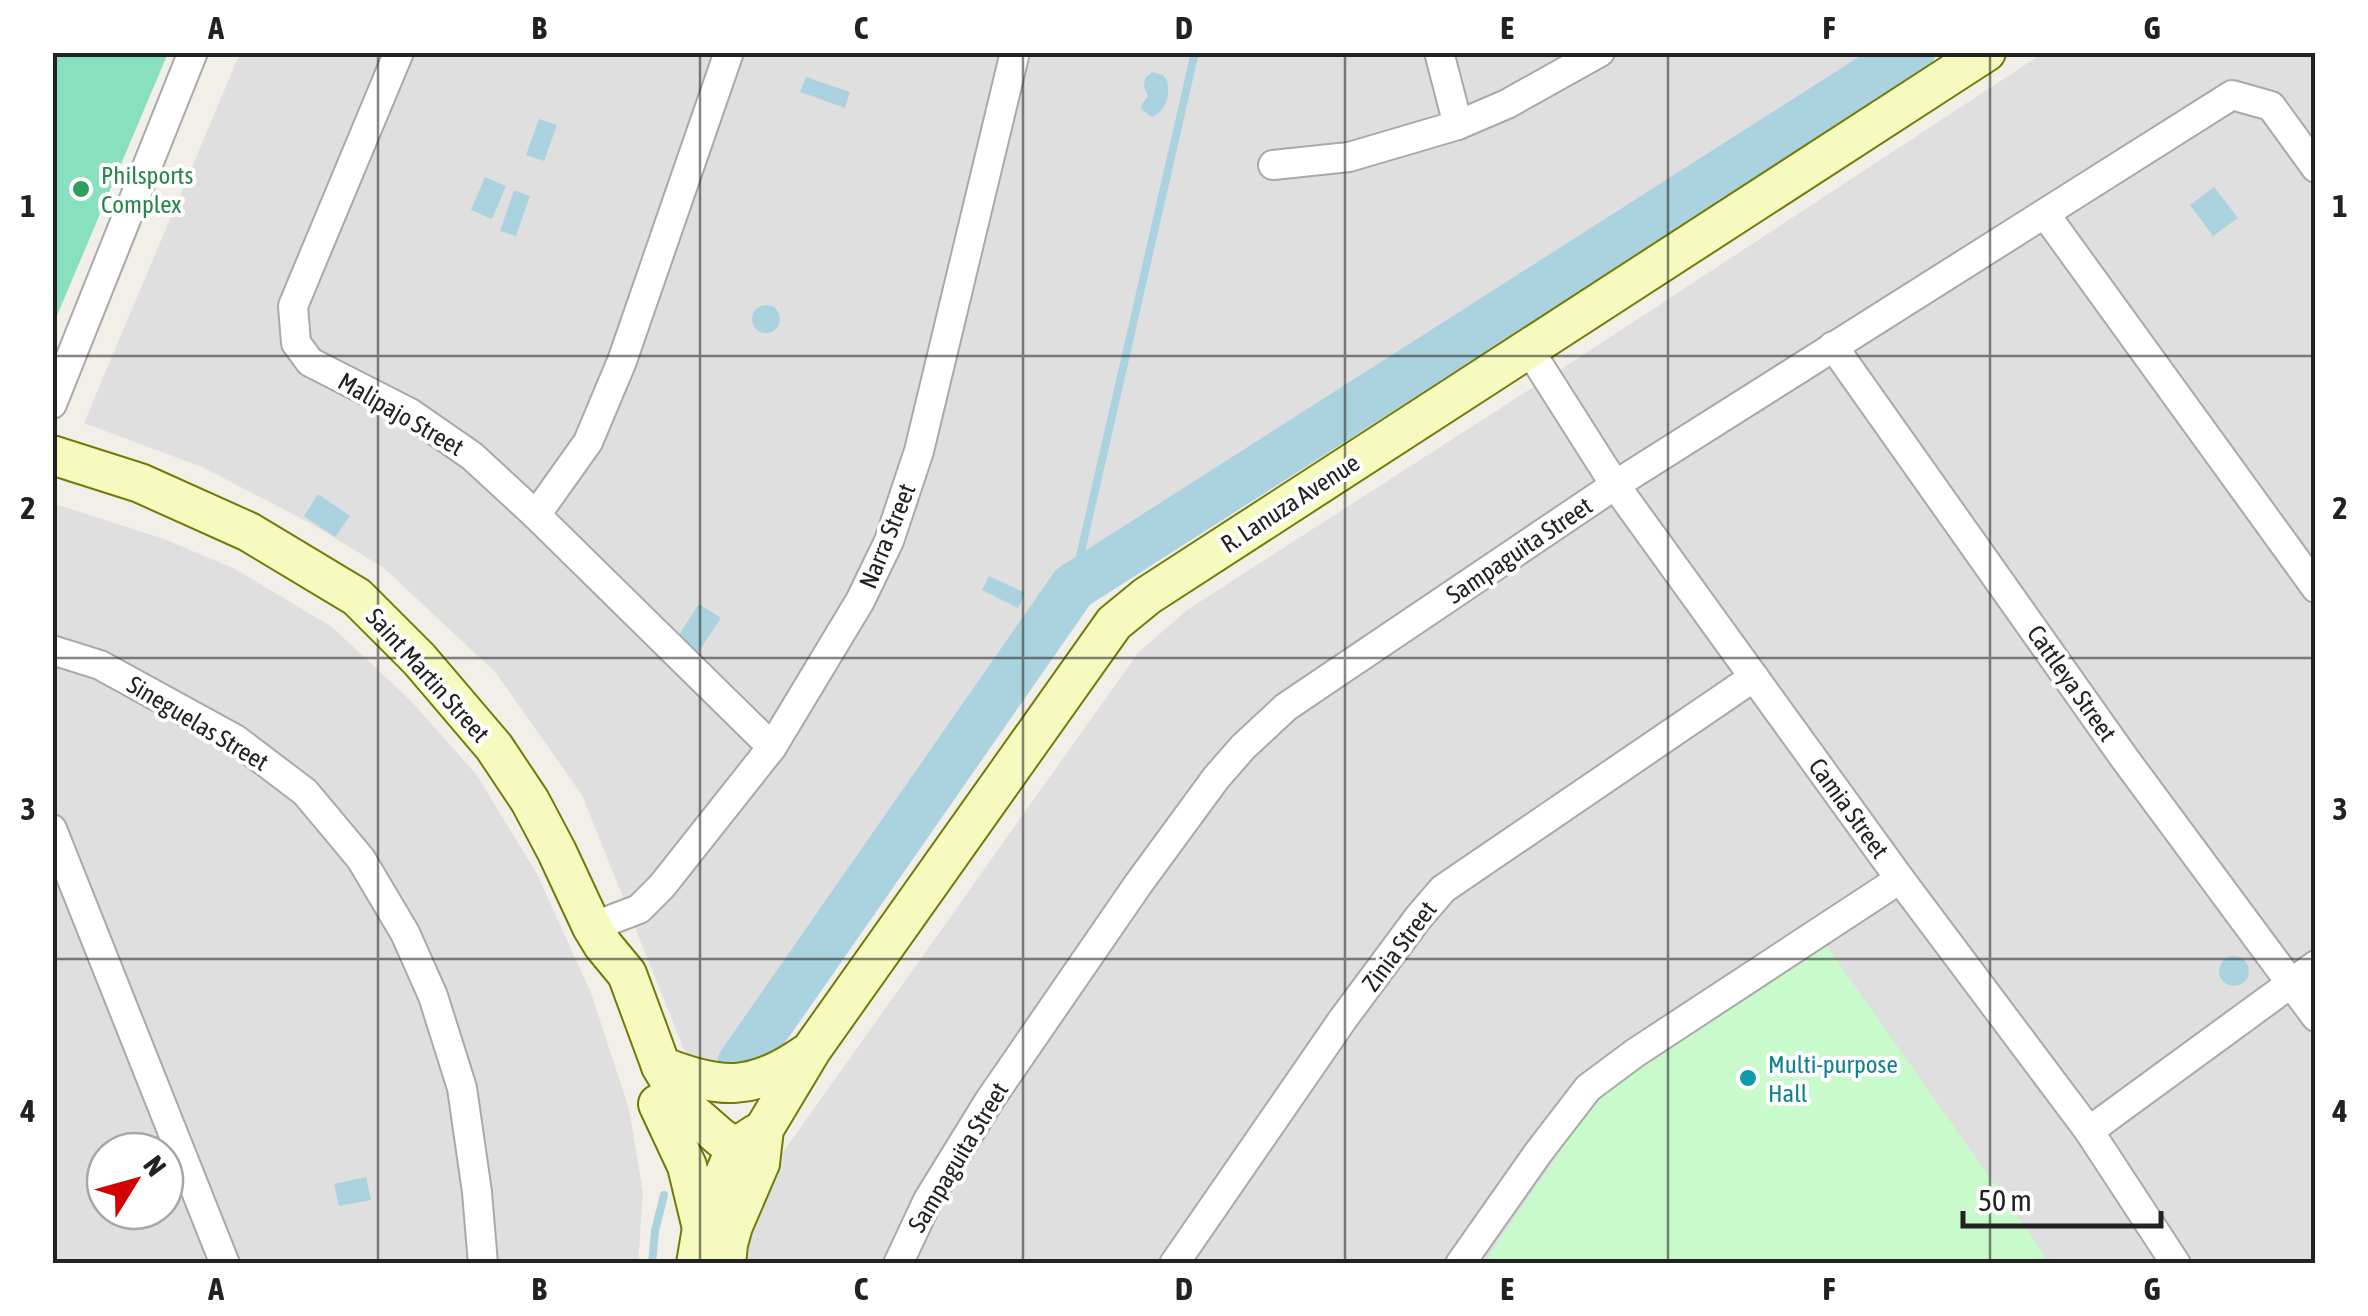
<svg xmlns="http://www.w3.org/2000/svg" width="2368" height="1316" font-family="'Asap Condensed',sans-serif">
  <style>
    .residential { fill: #e0dfdf; fill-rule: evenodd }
    .park { fill: #c8facc }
    .pitch { fill: #88e0be }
    .water { fill: #aad3df }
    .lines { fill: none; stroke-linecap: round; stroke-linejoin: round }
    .stream { stroke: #aad3df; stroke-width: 8 }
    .river { stroke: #aad3df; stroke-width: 48 }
    .street-casing { stroke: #a9a9a9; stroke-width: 32 }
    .secondary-casing { stroke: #707d05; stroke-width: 42 }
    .street { stroke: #fff; stroke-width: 28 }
    .secondary { stroke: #f7fabf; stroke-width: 38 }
    .grid { fill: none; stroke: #222; stroke-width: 2.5; stroke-opacity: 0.55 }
    .leisure-dot { fill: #2e9e5b; stroke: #fff; stroke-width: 4 }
    .culture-dot { fill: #0f9aa8; stroke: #fff; stroke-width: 4 }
    .labels { text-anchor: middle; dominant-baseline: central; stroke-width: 8; stroke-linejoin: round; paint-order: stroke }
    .leisure-label { font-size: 25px; fill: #27864d; stroke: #fff; text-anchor: start }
    .street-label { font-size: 25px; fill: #222; stroke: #fff }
    .culture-label { font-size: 25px; fill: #0d838f; stroke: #fff; text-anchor: start }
    .neatline { fill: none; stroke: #222; stroke-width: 4 }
    .grid-label { font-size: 32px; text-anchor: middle; font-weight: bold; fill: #222 }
  </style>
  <rect width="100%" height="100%" fill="#f2efe9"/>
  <g class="residential">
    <path d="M 240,53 L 1875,53 L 1060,575 L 713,1071 L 685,1052 L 582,795 L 496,673 L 384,568 L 308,522 L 202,467 L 84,423 Z"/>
    <path d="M 2043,53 L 2315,53 L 2315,1263 L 745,1264 L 759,1186 L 1138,653 L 1187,610 L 1586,353 Z"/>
    <path d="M 52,503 L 164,539 L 235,569 L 332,627 L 409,699 L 476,774 L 537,874 L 591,993 L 629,1109 L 643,1193 L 638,1263 L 53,1263 ZM 105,1151 L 165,1151 L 165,1211 L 105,1211 Z"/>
  </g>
  <path class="park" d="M 1823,941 L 2050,1263 L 1483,1264 L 1608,1081 Z"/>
  <path class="pitch" d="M 53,52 L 168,53 L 53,325 L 52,53 Z"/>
  <g class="water">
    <path d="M 1152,72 L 1163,75 L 1167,80 C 1170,96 1167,110 1152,117 L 1141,109 L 1142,104 L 1148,96 L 1144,87 L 1145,78 Z"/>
    <path d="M 806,77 L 850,92 L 845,108 L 800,92 Z"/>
    <path d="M 539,119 L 557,125 L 544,161 L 526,155 Z"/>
    <path d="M 485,177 L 506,186 L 492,219 L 471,210 Z"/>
    <path d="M 2214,187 L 2238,218 L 2213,236 L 2190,205 Z"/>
    <path d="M 514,190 L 530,196 L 516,236 L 500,231 Z"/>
    <circle cx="766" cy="319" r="14"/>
    <path d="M 318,494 L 350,516 L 335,537 L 304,516 Z"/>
    <path d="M 989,576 L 1025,593 L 1018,608 L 982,590 Z"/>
    <path d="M 699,604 L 721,618 L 697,654 L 676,639 Z"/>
    <circle cx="2234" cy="971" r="15"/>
    <path d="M 366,1177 L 371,1200 L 339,1206 L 334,1184 Z"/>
  </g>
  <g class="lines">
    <g class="stream">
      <path d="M 1073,587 L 1195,52"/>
      <path d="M 652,1264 L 655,1231 L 664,1195"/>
    </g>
    <path class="river" d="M 741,1064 L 1073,587 L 1911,52"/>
    <defs>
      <g id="street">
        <path d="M 399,52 L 293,306 L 296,343 L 310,362 L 410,413 L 472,456 L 536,515 L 772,747"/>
        <path d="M 1439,52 L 1458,125"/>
        <path d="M 1273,165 L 1349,157 L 1458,125 L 1507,104 L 1600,52"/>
        <path d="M 2045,214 L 2316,588"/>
        <path d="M 1833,346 L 2125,759 L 2316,1017"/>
        <path d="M 1528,348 L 1615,485 L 1900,879 L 2089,1131 L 2176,1264"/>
        <path d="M 52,404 L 193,52"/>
        <path d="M 536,515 L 588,442 L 622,361 L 729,52"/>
        <path d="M 52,650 L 100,665 L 235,739 L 305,792 L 361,859 L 405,933 L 433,996 L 462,1088 L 477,1192 L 483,1264"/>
        <path d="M 52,829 L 225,1264"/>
        <path d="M 592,927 L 639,909 L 662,886 L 772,747 L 860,601 L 889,541 L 919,451 L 1015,52"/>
        <path d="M 2089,1131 L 2316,965"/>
        <path d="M 898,1264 L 928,1200 L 989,1101 L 1139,883 L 1216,778 L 1243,747 L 1286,707 L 1615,485 L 2232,95 L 2271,106 L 2316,168"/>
        <path d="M 1174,1264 L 1343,1019 L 1418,918 L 1443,889 L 1754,677"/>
        <path d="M 1460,1264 L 1538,1153 L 1588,1088 L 1635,1053 L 1900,879"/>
      </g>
      <g id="secondary">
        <path d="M 52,455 L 140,483 L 249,532 L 357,597 L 419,659 L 494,747 L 530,801 L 557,852 L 592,927 L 603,945 L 627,974 L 661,1066 L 679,1097 L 690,1111 L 721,1138 L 760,1163"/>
        <path d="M 661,1066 C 721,1090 753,1091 806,1054"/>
        <path d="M 658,1104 L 687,1166 L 702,1228"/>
        <path d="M 696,1264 L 702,1228 L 736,1147 L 756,1134"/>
        <path d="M 726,1264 L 728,1244 L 733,1226 L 760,1163 L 764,1129 L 812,1049 L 1114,623 L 1147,596 L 1986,52"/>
      </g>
    </defs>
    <use href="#street" class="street-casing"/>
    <use href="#secondary" class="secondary-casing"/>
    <use href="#street" class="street"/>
    <use href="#secondary" class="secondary"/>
  </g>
  <path class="grid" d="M 378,52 L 378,1264M 700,52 L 700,1264M 1023,52 L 1023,1264M 1345,52 L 1345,1264M 1668,52 L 1668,1264M 1990,52 L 1990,1264M 52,356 L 2316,356M 52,658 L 2316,658M 52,959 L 2316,959"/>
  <circle class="leisure-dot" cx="81" cy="189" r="10"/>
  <circle class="culture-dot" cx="1748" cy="1078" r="10"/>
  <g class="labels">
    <g class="leisure-label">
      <text x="101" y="175">Philsports<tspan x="101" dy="29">Complex</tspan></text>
    </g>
    <g class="street-label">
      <text transform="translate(401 414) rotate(30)">Malipajo Street</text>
      <text transform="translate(1290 503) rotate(-33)">R. Lanuza Avenue</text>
      <text transform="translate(887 536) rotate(-68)">Narra Street</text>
      <text transform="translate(1519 550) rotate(-34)">Sampaguita Street</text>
      <text transform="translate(428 675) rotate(48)">Saint Martin Street</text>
      <text transform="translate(2072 683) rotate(55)">Cattleya Street</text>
      <text transform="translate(198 723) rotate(31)">Sineguelas Street</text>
      <text transform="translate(1849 808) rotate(54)">Camia Street</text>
      <text transform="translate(1399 946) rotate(-53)">Zinia Street</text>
      <text transform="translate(958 1157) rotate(-59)">Sampaguita Street</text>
    </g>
    <g class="culture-label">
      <text x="1768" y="1064">Multi-purpose<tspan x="1768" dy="29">Hall</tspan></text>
    </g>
  </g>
  <rect width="2368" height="1316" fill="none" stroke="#ffffff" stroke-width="110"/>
  <g transform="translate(135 1181) rotate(53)"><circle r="48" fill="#ffffff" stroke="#a7a7a7" stroke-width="2.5"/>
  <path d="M0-8L18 38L0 25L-18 38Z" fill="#d40000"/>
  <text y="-15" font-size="28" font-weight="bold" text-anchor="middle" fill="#222222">N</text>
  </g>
  <path d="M1963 1211v15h198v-15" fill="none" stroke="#222222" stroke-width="5"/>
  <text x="1978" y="1211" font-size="30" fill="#222222" stroke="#ffffff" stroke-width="8" paint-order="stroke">50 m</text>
  <rect x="55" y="55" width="2258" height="1206" class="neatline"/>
  <g class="grid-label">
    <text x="216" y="39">A</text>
    <text x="539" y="39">B</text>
    <text x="861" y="39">C</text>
    <text x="1184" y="39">D</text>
    <text x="1507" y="39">E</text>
    <text x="1829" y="39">F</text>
    <text x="2152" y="39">G</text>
    <text x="28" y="217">1</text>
    <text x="2340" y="217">1</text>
    <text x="28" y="519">2</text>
    <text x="2340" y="519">2</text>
    <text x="28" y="820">3</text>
    <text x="2340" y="820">3</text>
    <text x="28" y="1122">4</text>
    <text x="2340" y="1122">4</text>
    <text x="216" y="1300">A</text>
    <text x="539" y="1300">B</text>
    <text x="861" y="1300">C</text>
    <text x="1184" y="1300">D</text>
    <text x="1507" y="1300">E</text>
    <text x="1829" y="1300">F</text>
    <text x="2152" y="1300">G</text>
  </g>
</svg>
